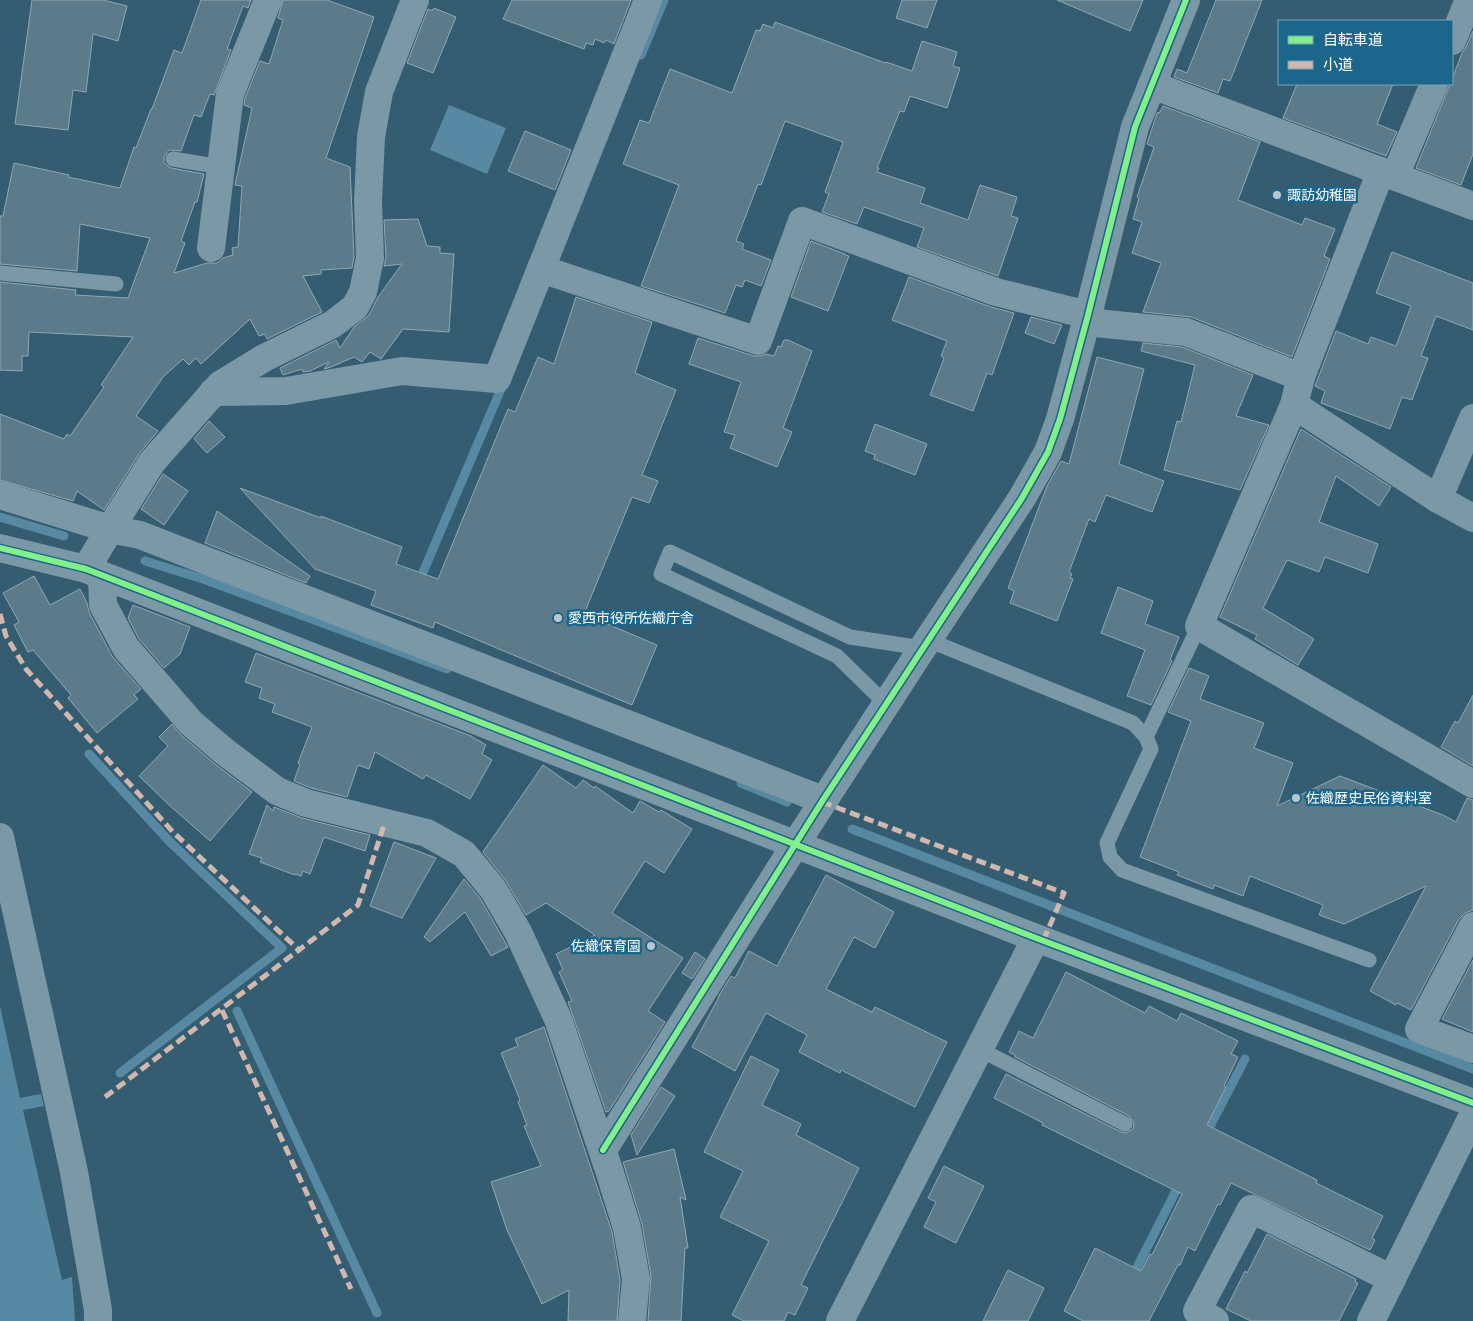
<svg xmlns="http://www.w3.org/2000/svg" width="1473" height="1321" font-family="'Varela Round','Noto Sans JP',sans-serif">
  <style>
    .water { fill: #578aa2 }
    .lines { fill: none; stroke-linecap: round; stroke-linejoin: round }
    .stream { stroke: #578aa2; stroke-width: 9 }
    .building { fill: #5c7b8a; stroke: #8fa8b4 }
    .service { stroke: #7b98a6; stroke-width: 15 }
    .minor { stroke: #7b98a6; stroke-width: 28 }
    .tertiary { stroke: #7b98a6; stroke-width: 28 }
    .quiet { stroke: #d1b7ad; stroke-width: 5; stroke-dasharray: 10 5; stroke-linecap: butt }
    .cycleway-casing { stroke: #1b668a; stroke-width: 9 }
    .cycleway { stroke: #82f089; stroke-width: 6 }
    .poi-dot { fill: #b8c6cd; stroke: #1b668a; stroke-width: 2 }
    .labels { text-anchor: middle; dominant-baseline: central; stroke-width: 5; stroke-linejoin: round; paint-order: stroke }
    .poi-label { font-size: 14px; fill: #fff; stroke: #1b668a; text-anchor: start }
  </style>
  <rect width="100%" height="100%" fill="#345d71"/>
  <g class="water">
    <path d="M 449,105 L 506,128 L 487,174 L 430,150 Z"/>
    <path d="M 0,1006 L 20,1098 L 41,1094 L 44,1106 L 23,1110 L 62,1280 L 72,1277 L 75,1321 L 0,1321 Z"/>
  </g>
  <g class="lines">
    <g class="stream">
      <path d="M 641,55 L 664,0"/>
      <path d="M 0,517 L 64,536"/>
      <path d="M 145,561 L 203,579 L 447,669"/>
      <path d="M 418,584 L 504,382"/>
      <path d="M 89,754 L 170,842 L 282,948 L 120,1073"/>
      <path d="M 741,783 L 787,802"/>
      <path d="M 852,829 L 1473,1069"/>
      <path d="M 237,1011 L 377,1313"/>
      <path d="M 1205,1136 L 1245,1059"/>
      <path d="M 1131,1279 L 1181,1181"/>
    </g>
  </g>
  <g class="building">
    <path d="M 32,0 L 103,0 L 127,6 L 118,41 L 93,34 L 86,92 L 73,90 L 68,130 L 15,124 Z"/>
    <path d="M 201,0 L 251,0 L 248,8 L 243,6 L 227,49 L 231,50 L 214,95 L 210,94 L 201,117 L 194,115 L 181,151 L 169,150 L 164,157 L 164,163 L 171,168 L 204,174 L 197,202 L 195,202 L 181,241 L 185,243 L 174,273 L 207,263 L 217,263 L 223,258 L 233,255 L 232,248 L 238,247 L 242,186 L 235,185 L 252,108 L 244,105 L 245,98 L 260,61 L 269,64 L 283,20 L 278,18 L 283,0 L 327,0 L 374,17 L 326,158 L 350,167 L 354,257 L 352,268 L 321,270 L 321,274 L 303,276 L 322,312 L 267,339 L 265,334 L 259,336 L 250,319 L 201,364 L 196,358 L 189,365 L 183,359 L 163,377 L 136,416 L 158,431 L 139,454 L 104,510 L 77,491 L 73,501 L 0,480 L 0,414 L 64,439 L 67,434 L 70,436 L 104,387 L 101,385 L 133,337 L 29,332 L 28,356 L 22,356 L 22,371 L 0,370 L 0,282 L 76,290 L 75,295 L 128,298 L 150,238 L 80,224 L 77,271 L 0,264 L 0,216 L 3,216 L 14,163 L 69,175 L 68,177 L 120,188 L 134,147 L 136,148 L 151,109 L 152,109 L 174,50 L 182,53 Z"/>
    <path d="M 512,0 L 631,0 L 614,44 L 606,40 L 604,43 L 595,39 L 593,45 L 586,43 L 584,49 L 503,19 Z"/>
    <path d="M 902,0 L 937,0 L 927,28 L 896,18 Z"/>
    <path d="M 1057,0 L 1143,0 L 1130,31 Z"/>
    <path d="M 1216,0 L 1262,0 L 1230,81 L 1223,79 L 1218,93 L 1174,77 L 1177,69 L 1187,73 Z"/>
    <path d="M 434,8 L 456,17 L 433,73 L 407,63 L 428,9 L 432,11 Z"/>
    <path d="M 775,22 L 885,63 L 886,62 L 912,71 L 922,41 L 957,52 L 953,66 L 960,68 L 947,108 L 910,96 L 904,112 L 900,111 L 877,168 L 879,168 L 877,172 L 925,188 L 920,203 L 968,220 L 980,185 L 1017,197 L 1011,216 L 1018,218 L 998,276 L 917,247 L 924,228 L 864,207 L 857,224 L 822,212 L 829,194 L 825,192 L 843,142 L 785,121 L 761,185 L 758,184 L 736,241 L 744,244 L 742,249 L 771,260 L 761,286 L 745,280 L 742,287 L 736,285 L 725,313 L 641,286 L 679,185 L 623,164 L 640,120 L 649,123 L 670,69 L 732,93 L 756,30 L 760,31 L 763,24 L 773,28 Z"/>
    <path d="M 1473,31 L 1473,154 L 1461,185 L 1416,168 L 1450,84 L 1452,84 L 1452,79 L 1462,53 L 1466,47 Z"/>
    <path d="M 1297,84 L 1393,84 L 1377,124 L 1397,132 L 1386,156 L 1283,118 Z"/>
    <path d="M 1163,106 L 1260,142 L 1238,200 L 1302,225 L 1305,218 L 1335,229 L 1324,256 L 1330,259 L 1292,357 L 1191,317 L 1143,312 L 1161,263 L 1132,253 L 1142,222 L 1133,219 L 1139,198 L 1137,197 L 1154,147 L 1147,144 L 1157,113 L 1160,112 Z"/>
    <path d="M 525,131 L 571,150 L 555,190 L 508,171 Z"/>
    <path d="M 418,219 L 427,246 L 440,247 L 440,253 L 454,254 L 449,332 L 403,329 L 381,359 L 370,352 L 362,362 L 354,357 L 331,367 L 324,369 L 329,362 L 310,371 L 303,372 L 302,369 L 283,375 L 280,368 L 336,340 L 340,348 L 354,327 L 369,315 L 378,297 L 402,264 L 384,266 L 386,257 L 384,220 Z"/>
    <path d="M 811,241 L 845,254 L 845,255 L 849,256 L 828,311 L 791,297 Z"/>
    <path d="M 1392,252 L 1473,283 L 1473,330 L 1436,316 L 1421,356 L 1428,358 L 1412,400 L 1402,397 L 1390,429 L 1321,403 L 1325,391 L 1315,386 L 1336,331 L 1368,344 L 1371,337 L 1396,346 L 1411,306 L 1376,293 Z"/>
    <path d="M 909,277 L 991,307 L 1014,313 L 992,375 L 987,373 L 973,411 L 930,395 L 944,358 L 941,356 L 947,341 L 892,320 Z"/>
    <path d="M 576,297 L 652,322 L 635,373 L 676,390 L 642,475 L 658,481 L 649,503 L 632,497 L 584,614 L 657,645 L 632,705 L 435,622 L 433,628 L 371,605 L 376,591 L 315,569 L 240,488 L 321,518 L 321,516 L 402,547 L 396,564 L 438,579 L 508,409 L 515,412 L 538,357 L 554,364 Z"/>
    <path d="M 1031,317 L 1062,325 L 1054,344 L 1025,333 Z"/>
    <path d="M 698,338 L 754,356 L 761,356 L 766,354 L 774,356 L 778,346 L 781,347 L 784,340 L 788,340 L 812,351 L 783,428 L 792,432 L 777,467 L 730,448 L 735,435 L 724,432 L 741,382 L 689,364 Z"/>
    <path d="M 1143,343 L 1182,347 L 1253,375 L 1236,416 L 1269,425 L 1240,490 L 1164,470 L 1177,421 L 1181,422 L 1195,365 L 1141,351 Z"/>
    <path d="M 1097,357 L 1144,369 L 1119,464 L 1164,481 L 1152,512 L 1106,495 L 1095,522 L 1089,519 L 1069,572 L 1072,574 L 1070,578 L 1073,579 L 1057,621 L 1010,603 L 1014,591 L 1008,588 L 1047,486 L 1061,461 L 1069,464 Z"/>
    <path d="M 209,421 L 225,437 L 207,453 L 194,439 Z"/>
    <path d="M 875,424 L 927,444 L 915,475 L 874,459 L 875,455 L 865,451 Z"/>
    <path d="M 1301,429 L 1391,487 L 1379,506 L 1336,476 L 1319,522 L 1378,544 L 1368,573 L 1325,557 L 1319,572 L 1287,560 L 1263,608 L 1314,639 L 1298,665 L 1255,639 L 1257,635 L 1220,617 Z"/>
    <path d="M 163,474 L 188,491 L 164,525 L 141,509 Z"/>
    <path d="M 217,511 L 310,576 L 306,583 L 205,543 Z"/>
    <path d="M 34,576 L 50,605 L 80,589 L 87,603 L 89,612 L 112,656 L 141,689 L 134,695 L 138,699 L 97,733 L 68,698 L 71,695 L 33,650 L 28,652 L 14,625 L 19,622 L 3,593 Z"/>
    <path d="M 1118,587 L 1153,601 L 1145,624 L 1179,637 L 1170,660 L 1172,661 L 1151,705 L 1127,696 L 1145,650 L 1101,633 Z"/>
    <path d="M 133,605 L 190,627 L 180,654 L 164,668 L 139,639 L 128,618 Z"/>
    <path d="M 256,653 L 471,736 L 486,745 L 482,754 L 492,760 L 470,799 L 426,775 L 423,779 L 375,752 L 369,769 L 358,765 L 347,797 L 311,788 L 294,781 L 300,764 L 298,763 L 312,727 L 272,712 L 275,704 L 259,698 L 262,688 L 245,682 Z"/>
    <path d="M 1189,668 L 1209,676 L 1200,699 L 1264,723 L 1254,748 L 1293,763 L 1277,806 L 1340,776 L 1443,815 L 1456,822 L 1467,798 L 1473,800 L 1473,910 L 1465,913 L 1459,919 L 1411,1010 L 1397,1003 L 1396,1005 L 1370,991 L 1426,886 L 1344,924 L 1319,915 L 1323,905 L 1250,876 L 1243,896 L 1214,885 L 1213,889 L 1177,875 L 1179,872 L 1140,857 L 1191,721 L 1168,712 Z"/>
    <path d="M 1473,695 L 1473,766 L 1441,747 L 1455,721 L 1458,723 Z"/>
    <path d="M 172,724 L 181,735 L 215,764 L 252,792 L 210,841 L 168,804 L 139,776 L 168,746 L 159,737 Z"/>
    <path d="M 543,765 L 576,788 L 583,780 L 594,788 L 595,786 L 633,813 L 640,801 L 659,812 L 661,810 L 692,829 L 664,873 L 645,861 L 612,913 L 683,958 L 648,1011 L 665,1022 L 609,1111 L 606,1112 L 568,1002 L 572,1001 L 559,972 L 563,970 L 556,954 L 595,935 L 546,903 L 526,915 L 506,881 L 483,852 Z"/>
    <path d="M 267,805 L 273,811 L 274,807 L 302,818 L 370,835 L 365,851 L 324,837 L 310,874 L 303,871 L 301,876 L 295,874 L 295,875 L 260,862 L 262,858 L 249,854 Z"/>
    <path d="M 394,842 L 436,858 L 402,918 L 370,906 Z"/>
    <path d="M 826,875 L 894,912 L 875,948 L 854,937 L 826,989 L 872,1012 L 875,1007 L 947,1042 L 915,1107 L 841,1070 L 840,1073 L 799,1052 L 807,1035 L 766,1013 L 735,1071 L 692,1047 L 719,997 L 718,997 L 731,976 L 735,978 L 749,951 L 777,966 Z"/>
    <path d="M 464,879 L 480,898 L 508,947 L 491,956 L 465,912 L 430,942 L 424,937 Z"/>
    <path d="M 695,952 L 705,959 L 692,979 L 682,973 Z"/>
    <path d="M 1473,960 L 1473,1032 L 1442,1019 Z"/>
    <path d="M 1066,972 L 1145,1013 L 1149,1006 L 1177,1021 L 1181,1013 L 1238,1041 L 1231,1054 L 1238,1057 L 1224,1086 L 1226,1087 L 1207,1125 L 1317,1180 L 1316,1183 L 1383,1216 L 1372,1238 L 1375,1240 L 1370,1250 L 1231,1183 L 1220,1205 L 1218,1204 L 1195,1251 L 1188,1247 L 1180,1265 L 1178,1265 L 1149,1321 L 1083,1321 L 1064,1311 L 1095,1248 L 1141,1271 L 1150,1254 L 1152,1255 L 1182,1194 L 1042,1125 L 1043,1123 L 994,1098 L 1006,1074 L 1121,1132 L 1126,1133 L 1133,1129 L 1134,1123 L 1129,1116 L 1015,1057 L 1015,1055 L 1009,1052 L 1019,1031 L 1033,1038 Z"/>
    <path d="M 544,1027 L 612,1232 L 620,1280 L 617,1321 L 568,1321 L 569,1290 L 542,1304 L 507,1230 L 491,1182 L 541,1166 L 524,1126 L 527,1125 L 518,1102 L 520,1100 L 501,1053 L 518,1046 L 515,1039 Z"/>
    <path d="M 751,1056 L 779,1070 L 762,1105 L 801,1124 L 796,1135 L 859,1168 L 801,1285 L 808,1288 L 795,1315 L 788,1312 L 784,1321 L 744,1321 L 732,1315 L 769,1241 L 720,1217 L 743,1171 L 704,1152 Z"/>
    <path d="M 661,1087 L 675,1096 L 637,1155 L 631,1135 Z"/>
    <path d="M 674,1149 L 686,1200 L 680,1197 L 688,1248 L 685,1248 L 681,1321 L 648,1321 L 651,1276 L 642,1224 L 623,1162 Z"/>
    <path d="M 944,1166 L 984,1186 L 956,1243 L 924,1227 L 936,1202 L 928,1198 Z"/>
    <path d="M 1267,1234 L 1356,1279 L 1355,1282 L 1358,1283 L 1339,1321 L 1251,1321 L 1226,1309 L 1245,1271 L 1247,1273 Z"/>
    <path d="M 1008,1270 L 1044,1288 L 1028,1321 L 983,1321 Z"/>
  </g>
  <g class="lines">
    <g class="service">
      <path d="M 173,159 L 221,167"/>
      <path d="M 0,273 L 116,284"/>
      <path d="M 928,640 L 1133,723 L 1146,737 L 1151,749 L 1107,843 L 1110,857 L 1122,870 L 1369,960"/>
      <path d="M 886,704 L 837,656 L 661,574 L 670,552 L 850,637 L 922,648"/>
      <path d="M 1146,737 L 1199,626"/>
      <path d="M 979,1049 L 1125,1124"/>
    </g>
    <g class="minor">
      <path d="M 1452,41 L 1466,7"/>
      <path d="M 1152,85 L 1473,206"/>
      <path d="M 1395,176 L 1434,84"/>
      <path d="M 211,248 L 230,94 L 268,0"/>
      <path d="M 541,269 L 758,341 L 802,221 L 996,292 L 1088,315"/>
      <path d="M 1086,322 L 1186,332 L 1301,377 L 1294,405 L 1438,499 L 1473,518"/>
      <path d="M 1301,377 L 1381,171"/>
      <path d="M 213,392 L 286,391 L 402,371 L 497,379 L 648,0"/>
      <path d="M 1294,405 L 1199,626 L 1473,784"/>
      <path d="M 0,495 L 110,529 L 140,535 L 823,800"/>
      <path d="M 1438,499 L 1473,418"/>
      <path d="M 86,569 L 110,529 L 152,462 L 220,385 L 264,358 L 333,324 L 355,307 L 363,292 L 370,258 L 368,201 L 371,137 L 379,92 L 415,0"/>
      <path d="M 102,576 L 103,605 L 126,648 L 191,723 L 225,752 L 277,791 L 306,803 L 427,833 L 464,854 L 493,889 L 518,932 L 558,1019 L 610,1173 L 627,1228 L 636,1279 L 632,1321"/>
      <path d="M 0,837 L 74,1172 L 98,1310 L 98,1321"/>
      <path d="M 1473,926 L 1419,1029 L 1473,1049"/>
      <path d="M 603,1150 L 795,845"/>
      <path d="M 1215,1321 L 1197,1311 L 1251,1209 L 1392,1279"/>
      <path d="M 1371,1321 L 1473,1115"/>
    </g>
    <g class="tertiary">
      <path d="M 0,548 L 86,569 L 1036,938 L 1473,1103"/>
      <path d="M 795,845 L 916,658 L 1022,498 L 1048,452 L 1060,419 L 1088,315 L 1135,127 L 1186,0"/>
      <path d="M 840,1321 L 1036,938"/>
    </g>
    <g class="quiet">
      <path d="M 0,614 L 6,636 L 26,669 L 173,832 L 299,950 L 358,905 L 385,822"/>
      <path d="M 822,802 L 1064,893 L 1043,941"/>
      <path d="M 222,1010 L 351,1289"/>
      <path d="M 105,1097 L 299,950"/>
    </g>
    <defs>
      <g id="cycleway">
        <path d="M 0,548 L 86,569 L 1036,938 L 1473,1103"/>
        <path d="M 603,1150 L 823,800 L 1022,498 L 1048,452 L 1060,419 L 1088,315 L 1135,127 L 1186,0"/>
      </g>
    </defs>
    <use href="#cycleway" class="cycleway-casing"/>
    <use href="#cycleway" class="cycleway"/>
  </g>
  <g class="poi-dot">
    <circle cx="1277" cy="195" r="5"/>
    <circle cx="558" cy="618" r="5"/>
    <circle cx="1296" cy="798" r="5"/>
    <circle cx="651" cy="946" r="5"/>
  </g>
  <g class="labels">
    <g class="poi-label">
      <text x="1287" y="195">諏訪幼稚園</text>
      <text x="568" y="618">愛西市役所佐織庁舎</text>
      <text x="1306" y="798">佐織歴史民俗資料室</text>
      <text x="641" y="946" text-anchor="end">佐織保育園</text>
    </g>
  </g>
  <rect x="1278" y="20" width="175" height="65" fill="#1b668a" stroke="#76a3b9"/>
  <rect x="1288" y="36" width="25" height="8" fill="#82f089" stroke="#76a3b9"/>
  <text x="1323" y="45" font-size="15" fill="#ffffff">自転車道</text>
  <rect x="1288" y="61" width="25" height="8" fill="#d1b7ad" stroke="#76a3b9"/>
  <text x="1323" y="70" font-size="15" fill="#ffffff">小道</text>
</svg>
